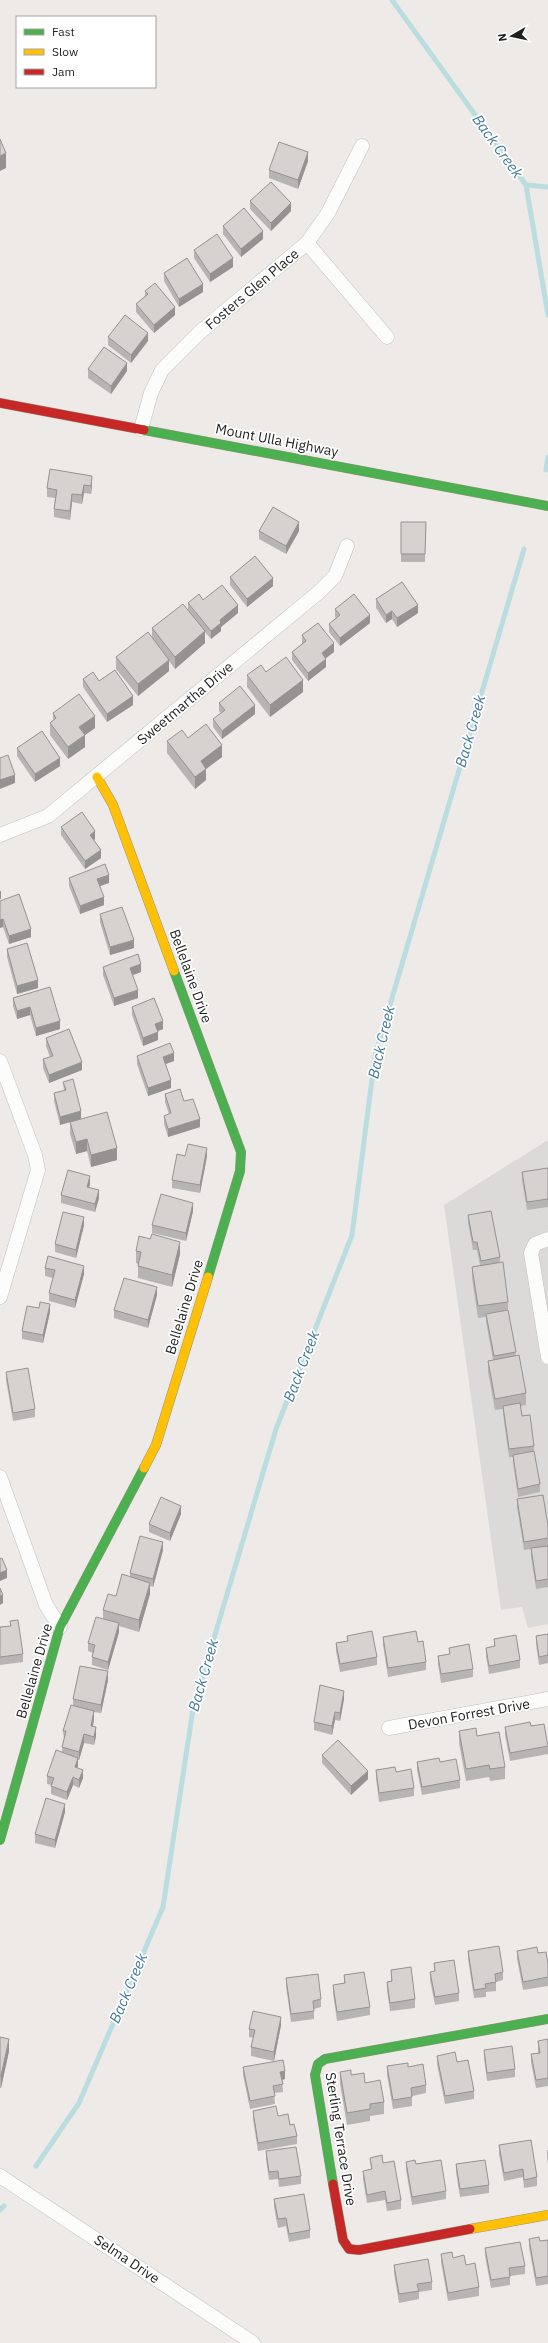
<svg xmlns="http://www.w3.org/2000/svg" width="548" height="2343" font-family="'IBM Plex Sans',sans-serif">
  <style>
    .residential { fill: #dcdad9 }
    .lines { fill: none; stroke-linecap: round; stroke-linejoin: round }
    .stream { stroke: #bbdde0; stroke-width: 5 }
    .street-casing { stroke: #c3c1c0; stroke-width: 15 }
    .fast-casing { stroke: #97957f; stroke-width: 10 }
    .slow-casing { stroke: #97957f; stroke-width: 10 }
    .jam-casing { stroke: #97957f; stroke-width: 10 }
    .street { stroke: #fcfcfb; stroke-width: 14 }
    .fast { stroke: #4caf50; stroke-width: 9 }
    .slow { stroke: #ffc107; stroke-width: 9 }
    .jam { stroke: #c62828; stroke-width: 9 }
    .wall { fill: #b7b5b3 }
    .shaded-wall { fill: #959392 }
    .building { fill: #d5d2d0; stroke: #959392 }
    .labels { text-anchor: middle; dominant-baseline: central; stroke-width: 3.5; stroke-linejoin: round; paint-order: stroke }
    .street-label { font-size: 14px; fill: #1f1f1f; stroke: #fff }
    .water-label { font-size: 15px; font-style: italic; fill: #437996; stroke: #fff }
  </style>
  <rect width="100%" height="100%" fill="#edeae7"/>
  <path class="residential" d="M 548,1140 L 548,1624 L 528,1628 L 522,1607 L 501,1610 L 444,1205 Z"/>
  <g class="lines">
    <g class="stream">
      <path d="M 392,0 L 526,185 L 548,315"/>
      <path d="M 526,185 L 548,187"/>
      <path d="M 546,470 L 548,457"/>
      <path d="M 36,2166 L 79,2103 L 163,1907 L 193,1709 L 276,1429 L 352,1235 L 375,1056 L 524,549"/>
      <path d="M 0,2210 L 4,2206"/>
    </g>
    <defs>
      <g id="street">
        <path d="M 307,243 L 387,337"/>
        <path d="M 141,429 L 151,393 L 162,370 L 200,332 L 307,243 L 328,213 L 362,146"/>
        <path d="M 0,835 L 48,816 L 319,592 L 335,576 L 347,546"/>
        <path d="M 0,1061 L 35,1155 L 38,1170 L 0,1297"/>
        <path d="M 548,1239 L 535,1244 L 531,1253 L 548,1357"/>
        <path d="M 0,1477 L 46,1605 L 60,1627"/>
        <path d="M 389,1728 L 548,1699"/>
        <path d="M 0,2176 L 253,2343"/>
      </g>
      <g id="fast">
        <path d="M 144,430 L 548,506"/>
        <path d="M 174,971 L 241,1152 L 240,1171 L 208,1277"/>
        <path d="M 0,1840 L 60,1627 L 144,1468"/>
        <path d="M 333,2184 L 315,2075 L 318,2064 L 325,2059 L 548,2019"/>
      </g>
      <g id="slow">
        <path d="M 97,777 L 113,805 L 174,971"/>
        <path d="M 144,1468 L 156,1445 L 208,1277"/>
        <path d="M 470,2229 L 548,2215"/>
      </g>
      <g id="jam">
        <path d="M 0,403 L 144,430"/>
        <path d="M 333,2184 L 343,2240 L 349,2249 L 359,2250 L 470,2229"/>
      </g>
    </defs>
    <use href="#street" class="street-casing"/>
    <use href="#fast" class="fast-casing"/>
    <use href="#slow" class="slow-casing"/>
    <use href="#jam" class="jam-casing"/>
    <use href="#street" class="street"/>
    <use href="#fast" class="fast"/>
    <use href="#slow" class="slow"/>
    <use href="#jam" class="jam"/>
  </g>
  <g class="wall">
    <path d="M 308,161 L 298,189 L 269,178 L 269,170 Z"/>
    <path d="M 250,201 L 291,211 L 271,231 L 250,209 Z"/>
    <path d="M 223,226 L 263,239 L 241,257 L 223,234 Z"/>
    <path d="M 194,250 L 233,267 L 210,282 L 194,258 Z"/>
    <path d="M 164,273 L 203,292 L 179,307 L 164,281 Z"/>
    <path d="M 145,291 L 175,315 L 154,333 L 136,312 L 136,304 L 145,296 Z"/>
    <path d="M 108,337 L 148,341 L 131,363 L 108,345 Z"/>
    <path d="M 88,369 L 127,371 L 111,394 L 88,378 Z"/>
    <path d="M 92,484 L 91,494 L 84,493 L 82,504 L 72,502 L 70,520 L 54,517 L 54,509 L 55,498 L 47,497 L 47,488 Z"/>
    <path d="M 401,522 L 426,522 L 425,562 L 401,562 Z"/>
    <path d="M 259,531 L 299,531 L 286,554 L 259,539 Z"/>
    <path d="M 230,577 L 273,586 L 247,607 L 230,585 Z"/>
    <path d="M 376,599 L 418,613 L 397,627 L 392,619 L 386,623 L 376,608 Z"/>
    <path d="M 203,600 L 238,613 L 221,627 L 221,631 L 211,639 L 205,632 L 205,643 L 175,669 L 169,661 L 169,671 L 138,696 L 116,669 L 116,657 L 152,638 L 152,628 L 188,609 L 188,603 Z"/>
    <path d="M 335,609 L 370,623 L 340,646 L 329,632 L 329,624 L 336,618 L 335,617 Z"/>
    <path d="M 302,635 L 334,652 L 326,658 L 326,667 L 308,681 L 292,660 L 292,652 L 302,644 Z"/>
    <path d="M 266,672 L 303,692 L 270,717 L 247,687 L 247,675 Z"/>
    <path d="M 83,679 L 99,681 L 133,705 L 107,722 L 83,687 Z"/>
    <path d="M 219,703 L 255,714 L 222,739 L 213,727 L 213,719 L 221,713 L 219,711 Z"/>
    <path d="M 53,713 L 95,728 L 85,735 L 85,747 L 68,759 L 50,735 L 50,723 L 53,721 Z"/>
    <path d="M 188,738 L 222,757 L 206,769 L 206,780 L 195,789 L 167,753 L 167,741 Z"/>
    <path d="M 17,748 L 60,766 L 35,782 L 17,756 Z"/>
    <path d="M 61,827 L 95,839 L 94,840 L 101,858 L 85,869 L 61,835 Z"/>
    <path d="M 69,878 L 109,883 L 100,886 L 104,905 L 80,914 L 69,886 Z"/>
    <path d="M 0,901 L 31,937 L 9,944 L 3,927 Z"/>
    <path d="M 100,914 L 134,948 L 110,955 L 100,922 Z"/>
    <path d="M 7,949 L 38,988 L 17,994 L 7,957 Z"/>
    <path d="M 103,967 L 141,972 L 133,975 L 138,998 L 114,1006 L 103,975 Z"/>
    <path d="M 13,998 L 60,1021 L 60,1029 L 36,1036 L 30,1015 L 17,1019 L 13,1006 Z"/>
    <path d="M 132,1007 L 163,1029 L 158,1031 L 158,1040 L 143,1046 L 132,1015 Z"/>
    <path d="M 46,1038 L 82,1070 L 49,1083 L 43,1068 L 43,1059 L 50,1057 L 46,1046 Z"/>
    <path d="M 137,1056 L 174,1061 L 165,1064 L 171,1088 L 148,1096 L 137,1064 Z"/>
    <path d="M 63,1082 L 81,1111 L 60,1125 L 54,1101 L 54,1093 L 64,1091 Z"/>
    <path d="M 165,1094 L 184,1101 L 200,1127 L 168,1137 L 164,1124 L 164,1116 L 169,1114 L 165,1102 Z"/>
    <path d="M 70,1122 L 117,1160 L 91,1167 L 87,1151 L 76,1154 L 70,1134 Z"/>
    <path d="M 185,1156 L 207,1156 L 200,1193 L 172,1188 L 172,1180 Z"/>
    <path d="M 548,1168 L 548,1207 L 527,1210 L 522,1180 L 522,1172 Z"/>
    <path d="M 90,1184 L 89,1187 L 99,1198 L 95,1212 L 61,1203 L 61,1195 Z"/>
    <path d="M 193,1211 L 186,1241 L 152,1233 L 152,1225 Z"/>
    <path d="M 468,1215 L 500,1257 L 500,1263 L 508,1302 L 508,1313 L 516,1355 L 526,1393 L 526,1405 L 521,1406 L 522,1416 L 534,1446 L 534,1451 L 540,1484 L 540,1492 L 518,1497 L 513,1463 L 513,1457 L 509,1457 L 503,1414 L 503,1409 L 495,1410 L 488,1372 L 488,1361 L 493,1360 L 486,1322 L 486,1317 L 478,1318 L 472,1278 L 472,1267 L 480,1265 L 477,1250 L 473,1250 L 468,1223 Z"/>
    <path d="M 84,1225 L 76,1258 L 55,1252 L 55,1244 Z"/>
    <path d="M 136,1251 L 180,1254 L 172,1287 L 138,1278 L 138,1264 L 136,1263 Z"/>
    <path d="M 45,1268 L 84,1274 L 75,1308 L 49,1301 L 49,1293 L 53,1278 L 45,1276 Z"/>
    <path d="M 157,1295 L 148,1328 L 114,1318 L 114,1310 Z"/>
    <path d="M 50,1312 L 43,1343 L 22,1339 L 22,1331 Z"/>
    <path d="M 6,1372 L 35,1409 L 35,1417 L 13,1421 L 6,1380 Z"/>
    <path d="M 517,1499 L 548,1526 L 548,1587 L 536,1589 L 531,1556 L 531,1549 L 524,1550 L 517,1507 Z"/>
    <path d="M 181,1514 L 170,1541 L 149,1532 L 149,1524 Z"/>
    <path d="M 163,1550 L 153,1587 L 150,1586 L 150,1594 L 139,1632 L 119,1626 L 119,1632 L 108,1670 L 92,1665 L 92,1657 L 93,1653 L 88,1651 L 88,1643 L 103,1619 L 103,1610 L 116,1596 L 130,1577 L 130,1573 Z"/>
    <path d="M 10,1621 L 23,1654 L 23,1662 L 0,1665 L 0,1627 L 10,1626 Z"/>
    <path d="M 548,1634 L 548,1663 L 539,1665 L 536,1644 L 536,1636 Z"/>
    <path d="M 347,1636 L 377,1657 L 377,1665 L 340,1672 L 336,1651 L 336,1643 L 347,1641 Z"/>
    <path d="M 383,1637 L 418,1642 L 426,1662 L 426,1670 L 388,1677 L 383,1645 Z"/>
    <path d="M 494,1639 L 520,1660 L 520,1668 L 489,1674 L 486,1656 L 486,1648 L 494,1646 Z"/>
    <path d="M 449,1648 L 473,1669 L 473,1677 L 441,1683 L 438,1664 L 438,1656 L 449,1654 Z"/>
    <path d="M 108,1680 L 101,1713 L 94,1712 L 94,1720 L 93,1726 L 96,1736 L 94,1745 L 84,1743 L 79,1760 L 78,1760 L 77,1768 L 83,1778 L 79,1788 L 73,1785 L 67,1800 L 51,1794 L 51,1785 L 47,1784 L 47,1776 L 62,1752 L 62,1747 L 64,1739 L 63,1731 L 73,1705 L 73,1699 Z"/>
    <path d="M 344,1699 L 340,1721 L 335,1720 L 332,1735 L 314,1730 L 314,1722 Z"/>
    <path d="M 531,1726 L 548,1745 L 548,1754 L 510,1761 L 505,1735 L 505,1727 Z"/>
    <path d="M 459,1731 L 477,1736 L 505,1767 L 505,1779 L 490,1781 L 489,1777 L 466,1781 L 459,1743 Z"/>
    <path d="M 322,1755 L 368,1779 L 351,1795 L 322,1763 Z"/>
    <path d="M 417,1762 L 440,1762 L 460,1780 L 460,1788 L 422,1795 L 417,1770 Z"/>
    <path d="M 376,1770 L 396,1772 L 414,1788 L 414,1796 L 379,1802 L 376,1778 Z"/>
    <path d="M 65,1812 L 55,1848 L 35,1843 L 35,1834 Z"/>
    <path d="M 468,1951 L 503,1972 L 503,1980 L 496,1982 L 496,1991 L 486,1992 L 486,1997 L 474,1998 L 468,1959 Z"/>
    <path d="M 517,1951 L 538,1953 L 548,1964 L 548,1986 L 523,1990 L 517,1959 Z"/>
    <path d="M 434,1963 L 459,1993 L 459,2001 L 435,2005 L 430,1980 L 430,1972 L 434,1971 Z"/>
    <path d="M 391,1970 L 415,1999 L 415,2008 L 390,2011 L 387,1990 L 387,1982 L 391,1981 Z"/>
    <path d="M 344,1975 L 370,2007 L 370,2015 L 337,2021 L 333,1993 L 333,1985 L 344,1983 Z"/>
    <path d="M 286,1978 L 321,1999 L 321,2007 L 314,2009 L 314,2019 L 291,2022 L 286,1986 Z"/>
    <path d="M 281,2025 L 274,2061 L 251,2056 L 251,2047 L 254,2038 L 249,2037 L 249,2029 Z"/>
    <path d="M 0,2037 L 9,2051 L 1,2088 L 0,2088 Z"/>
    <path d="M 548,2039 L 548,2086 L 536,2088 L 531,2062 L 531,2054 L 538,2053 L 538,2041 Z"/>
    <path d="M 484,2050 L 515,2069 L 515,2077 L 487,2081 L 484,2058 Z"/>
    <path d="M 437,2056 L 457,2062 L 474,2091 L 474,2099 L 445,2104 L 437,2064 Z"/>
    <path d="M 387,2066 L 408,2067 L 426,2085 L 426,2093 L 412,2096 L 412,2106 L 393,2109 L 387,2075 Z"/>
    <path d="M 243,2067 L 285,2079 L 282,2080 L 283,2092 L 274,2093 L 275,2104 L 250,2109 L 243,2075 Z"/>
    <path d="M 340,2072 L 351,2075 L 365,2083 L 384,2102 L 384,2114 L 370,2116 L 370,2121 L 347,2125 L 340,2084 Z"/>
    <path d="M 253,2111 L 278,2116 L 290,2125 L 297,2136 L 297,2144 L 258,2151 L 253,2119 Z"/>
    <path d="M 499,2145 L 537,2177 L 537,2186 L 524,2188 L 523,2177 L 504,2181 L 499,2154 Z"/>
    <path d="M 547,2150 L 548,2150 L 548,2164 L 547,2158 Z"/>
    <path d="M 266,2151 L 301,2176 L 301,2184 L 279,2187 L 278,2179 L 269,2180 L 266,2159 Z"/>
    <path d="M 370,2158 L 383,2163 L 401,2200 L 401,2209 L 387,2211 L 385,2200 L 367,2203 L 363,2179 L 363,2171 L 371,2169 Z"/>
    <path d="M 406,2162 L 416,2164 L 446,2191 L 446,2199 L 412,2205 L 406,2170 Z"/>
    <path d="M 456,2164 L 489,2185 L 489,2193 L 460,2197 L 456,2172 Z"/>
    <path d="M 274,2199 L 310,2230 L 310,2238 L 289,2242 L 286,2226 L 278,2228 L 274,2207 Z"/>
    <path d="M 529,2239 L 540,2241 L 548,2240 L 548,2284 L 536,2286 L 529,2247 Z"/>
    <path d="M 485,2248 L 525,2266 L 525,2274 L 510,2276 L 510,2285 L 491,2288 L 485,2256 Z"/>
    <path d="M 441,2254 L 453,2258 L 466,2265 L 479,2287 L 479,2296 L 448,2301 L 441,2262 Z"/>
    <path d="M 394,2265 L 432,2282 L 432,2290 L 419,2292 L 419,2299 L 399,2303 L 394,2273 Z"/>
  </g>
  <g class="shaded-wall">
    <path d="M 308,152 L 308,161 L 298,189 L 298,180 Z"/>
    <path d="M 6,153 L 6,168 L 0,171 L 0,156 Z"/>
    <path d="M 291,203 L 291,211 L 271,231 L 271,223 Z"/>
    <path d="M 263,231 L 263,239 L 241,257 L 241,249 Z"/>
    <path d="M 233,258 L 233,267 L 210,282 L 210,274 Z"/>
    <path d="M 203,284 L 203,292 L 179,307 L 179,299 Z"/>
    <path d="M 175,307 L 175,315 L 154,333 L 154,325 Z"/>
    <path d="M 148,333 L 148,341 L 131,363 L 131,355 Z"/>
    <path d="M 127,363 L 127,371 L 111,394 L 111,386 Z"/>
    <path d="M 92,476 L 92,484 L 91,494 L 91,486 Z"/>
    <path d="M 84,485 L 84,493 L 82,504 L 82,495 Z"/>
    <path d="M 72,494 L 72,502 L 70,520 L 70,511 Z"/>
    <path d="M 299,522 L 299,531 L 286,554 L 286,546 Z"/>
    <path d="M 273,578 L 273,586 L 247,607 L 247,599 Z"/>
    <path d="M 238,605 L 238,613 L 221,627 L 221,631 L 211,639 L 211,631 L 220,620 Z"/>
    <path d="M 418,605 L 418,613 L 397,627 L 397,618 Z"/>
    <path d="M 392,611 L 392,619 L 386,623 L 386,615 Z"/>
    <path d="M 370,615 L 370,623 L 340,646 L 340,638 Z"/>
    <path d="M 205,631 L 205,643 L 175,669 L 175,657 Z"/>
    <path d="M 334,643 L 334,652 L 322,661 L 322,653 Z"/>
    <path d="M 326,659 L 326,667 L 308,681 L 308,673 Z"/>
    <path d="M 169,660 L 169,671 L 138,696 L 138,684 Z"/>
    <path d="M 303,680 L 303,692 L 270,717 L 270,705 Z"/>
    <path d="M 133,696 L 133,705 L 107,722 L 107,714 Z"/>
    <path d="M 255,705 L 255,714 L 222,739 L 222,731 Z"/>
    <path d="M 95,716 L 95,728 L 85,735 L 85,747 L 68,759 L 68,747 L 79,727 Z"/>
    <path d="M 222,745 L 222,757 L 206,769 L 206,780 L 195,789 L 195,777 L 201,761 Z"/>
    <path d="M 60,758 L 60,766 L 35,782 L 35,774 Z"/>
    <path d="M 15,775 L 15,783 L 0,789 L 0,780 Z"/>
    <path d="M 95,831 L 95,839 L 90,843 L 90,835 Z"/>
    <path d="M 101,850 L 101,858 L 85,869 L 85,861 Z"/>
    <path d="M 109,875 L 109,883 L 97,887 L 97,879 Z"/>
    <rect x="0" y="891" width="1" height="8"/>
    <path d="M 104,897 L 104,905 L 80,914 L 80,906 Z"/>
    <path d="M 3,919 L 3,927 L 0,928 L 0,920 Z"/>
    <path d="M 31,929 L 31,937 L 9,944 L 9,936 Z"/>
    <path d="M 134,940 L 134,948 L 110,955 L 110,947 Z"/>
    <path d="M 141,964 L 141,972 L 130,976 L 130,968 Z"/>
    <path d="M 38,980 L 38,988 L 17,994 L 17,986 Z"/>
    <path d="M 138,990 L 138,998 L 114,1006 L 114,998 Z"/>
    <path d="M 30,1007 L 30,1015 L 17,1019 L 17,1011 Z"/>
    <path d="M 60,1021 L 60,1029 L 36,1036 L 36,1028 Z"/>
    <path d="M 163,1021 L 163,1029 L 155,1032 L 155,1024 Z"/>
    <path d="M 158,1032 L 158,1040 L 143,1046 L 143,1038 Z"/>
    <path d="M 174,1053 L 174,1061 L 163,1065 L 163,1057 Z"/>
    <path d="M 82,1062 L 82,1070 L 49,1083 L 49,1075 Z"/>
    <path d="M 171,1080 L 171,1088 L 148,1096 L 148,1088 Z"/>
    <path d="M 81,1111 L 81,1119 L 60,1125 L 60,1117 Z"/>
    <path d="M 200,1119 L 200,1127 L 168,1137 L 168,1129 Z"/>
    <path d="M 87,1139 L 87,1151 L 76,1154 L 76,1142 Z"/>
    <path d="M 117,1148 L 117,1160 L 91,1167 L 91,1155 Z"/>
    <path d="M 207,1148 L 207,1156 L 200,1193 L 200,1185 Z"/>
    <path d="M 90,1176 L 90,1184 L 87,1195 L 87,1187 Z"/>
    <path d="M 99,1190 L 99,1198 L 95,1212 L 95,1204 Z"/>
    <path d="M 193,1203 L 193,1211 L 186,1241 L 186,1233 Z"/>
    <path d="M 84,1217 L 84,1225 L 76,1258 L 76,1250 Z"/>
    <path d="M 180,1242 L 180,1254 L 172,1287 L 172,1275 Z"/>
    <path d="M 84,1266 L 84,1274 L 75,1308 L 75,1300 Z"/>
    <path d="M 157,1287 L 157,1295 L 148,1328 L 148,1320 Z"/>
    <path d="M 50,1304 L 50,1312 L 43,1343 L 43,1335 Z"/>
    <path d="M 181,1506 L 181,1514 L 170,1541 L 170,1533 Z"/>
    <path d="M 163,1542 L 163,1550 L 153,1587 L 153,1579 Z"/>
    <path d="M 7,1570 L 7,1578 L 0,1581 L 0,1573 Z"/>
    <path d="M 150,1583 L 150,1594 L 139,1632 L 139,1620 Z"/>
    <path d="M 3,1595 L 3,1603 L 0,1605 L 0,1596 Z"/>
    <path d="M 119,1623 L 119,1632 L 108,1670 L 108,1662 Z"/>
    <path d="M 108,1671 L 108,1680 L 101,1713 L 101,1705 Z"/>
    <path d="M 344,1691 L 344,1699 L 340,1721 L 340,1713 Z"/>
    <path d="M 94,1711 L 94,1720 L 91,1734 L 91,1726 Z"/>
    <path d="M 335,1712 L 335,1720 L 332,1735 L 332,1726 Z"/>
    <path d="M 96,1727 L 96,1736 L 94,1745 L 94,1737 Z"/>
    <path d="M 84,1734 L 84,1743 L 79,1760 L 79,1752 Z"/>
    <path d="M 78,1758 L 78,1766 L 75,1775 L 75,1767 Z"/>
    <path d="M 83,1770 L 83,1778 L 79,1788 L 79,1780 Z"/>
    <path d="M 368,1771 L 368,1779 L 351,1795 L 351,1786 Z"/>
    <path d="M 73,1777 L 73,1785 L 67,1800 L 67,1792 Z"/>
    <path d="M 65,1804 L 65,1812 L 55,1848 L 55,1840 Z"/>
    <path d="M 281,2017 L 281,2025 L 274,2061 L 274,2052 Z"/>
    <path d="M 9,2039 L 9,2051 L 1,2088 L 1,2076 Z"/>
    <path d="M 285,2071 L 285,2079 L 280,2080 L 280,2072 Z"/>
  </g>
  <g class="building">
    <path d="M 0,139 L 6,153 L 0,156 Z"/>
    <path d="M 279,142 L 308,152 L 298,180 L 269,170 Z"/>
    <path d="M 271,182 L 291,203 L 271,223 L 250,201 Z"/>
    <path d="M 244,208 L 263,231 L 241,249 L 223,226 Z"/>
    <path d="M 217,234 L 233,258 L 210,274 L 194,250 Z"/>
    <path d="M 187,258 L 203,284 L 179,299 L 164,273 Z"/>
    <path d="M 155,283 L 175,307 L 154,325 L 136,304 L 148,294 L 145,291 Z"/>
    <path d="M 125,315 L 148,333 L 131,355 L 108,337 Z"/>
    <path d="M 104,347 L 127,363 L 111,386 L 88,369 Z"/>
    <path d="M 50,469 L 92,476 L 91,486 L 84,485 L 82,495 L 72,494 L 70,511 L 54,509 L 57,490 L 47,488 Z"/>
    <path d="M 273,507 L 299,522 L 286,546 L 259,531 Z"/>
    <path d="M 401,522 L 426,522 L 425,554 L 401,554 Z"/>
    <path d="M 255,556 L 273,578 L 247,599 L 230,577 Z"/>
    <path d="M 402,582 L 418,605 L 397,618 L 392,611 L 386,615 L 376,599 Z"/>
    <path d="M 222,585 L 238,605 L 220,620 L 221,623 L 211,631 L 188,603 L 199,594 L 203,600 Z"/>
    <path d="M 354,594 L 370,615 L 340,638 L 329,624 L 340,615 L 335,609 Z"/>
    <path d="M 183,604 L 205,631 L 175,657 L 152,628 Z"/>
    <path d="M 318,623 L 334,643 L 322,653 L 326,659 L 308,673 L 292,652 L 306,641 L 302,635 Z"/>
    <path d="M 148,632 L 169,660 L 138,684 L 116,657 Z"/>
    <path d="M 286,657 L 303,680 L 270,705 L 247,675 L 261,665 L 266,672 Z"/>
    <path d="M 115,670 L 133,696 L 107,714 L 83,679 L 93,672 L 99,681 Z"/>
    <path d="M 240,686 L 255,705 L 222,731 L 213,719 L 225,710 L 219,703 Z"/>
    <path d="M 79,694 L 95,716 L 79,727 L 85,735 L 68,747 L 50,723 L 56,718 L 53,713 Z"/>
    <path d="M 206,724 L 222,745 L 201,761 L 206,769 L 195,777 L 167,741 L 182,730 L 188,738 Z"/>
    <path d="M 42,731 L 60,758 L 35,774 L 17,748 Z"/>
    <path d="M 8,755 L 15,775 L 0,780 L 0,758 Z"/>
    <path d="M 82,812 L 95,831 L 90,835 L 101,850 L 85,861 L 61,827 Z"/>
    <path d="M 105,864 L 109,875 L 97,879 L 104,897 L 80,906 L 69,878 Z"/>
    <path d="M 19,894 L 31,929 L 9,936 L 3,919 L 0,920 L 0,901 Z"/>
    <path d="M 122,907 L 134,940 L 110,947 L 100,914 Z"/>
    <path d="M 27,943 L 38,980 L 17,986 L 7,949 Z"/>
    <path d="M 138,954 L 141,964 L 130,968 L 138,990 L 114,998 L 103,967 Z"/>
    <path d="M 50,987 L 60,1021 L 36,1028 L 30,1007 L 17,1011 L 13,998 Z"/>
    <path d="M 154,998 L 163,1021 L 155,1024 L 158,1032 L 143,1038 L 132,1007 Z"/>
    <path d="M 69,1029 L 82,1062 L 49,1075 L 43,1059 L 53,1056 L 46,1038 Z"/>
    <path d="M 170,1043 L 174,1053 L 163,1057 L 171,1080 L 148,1088 L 137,1056 Z"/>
    <path d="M 73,1079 L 81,1111 L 60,1117 L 54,1093 L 66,1090 L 63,1082 Z"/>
    <path d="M 180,1089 L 184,1101 L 193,1099 L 200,1119 L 168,1129 L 164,1116 L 171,1113 L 165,1094 Z"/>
    <path d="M 107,1112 L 117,1148 L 91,1155 L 87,1139 L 76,1142 L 70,1122 Z"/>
    <path d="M 188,1144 L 207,1148 L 200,1185 L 172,1180 L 177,1154 L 185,1156 Z"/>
    <path d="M 548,1168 L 548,1199 L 527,1202 L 522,1172 Z"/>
    <path d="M 68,1170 L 90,1176 L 87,1187 L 99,1190 L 95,1204 L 61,1195 Z"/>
    <path d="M 161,1194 L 193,1203 L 186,1233 L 152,1225 Z"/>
    <path d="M 491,1211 L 500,1257 L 481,1261 L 477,1242 L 473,1242 L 468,1215 Z"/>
    <path d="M 63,1212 L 84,1217 L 76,1250 L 55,1244 Z"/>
    <path d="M 152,1234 L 180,1242 L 172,1275 L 138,1266 L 141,1252 L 136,1251 L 139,1236 L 150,1239 Z"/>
    <path d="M 48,1256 L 84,1266 L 75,1300 L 49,1293 L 55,1270 L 45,1268 Z"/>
    <path d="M 503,1262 L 508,1302 L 478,1306 L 472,1267 Z"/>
    <path d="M 124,1278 L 157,1287 L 148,1320 L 114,1310 Z"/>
    <path d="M 40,1302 L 50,1304 L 43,1335 L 22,1331 L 27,1306 L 39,1308 Z"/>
    <path d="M 508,1310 L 516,1352 L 494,1356 L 486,1314 Z"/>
    <path d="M 519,1355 L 526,1393 L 495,1399 L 488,1361 Z"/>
    <path d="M 28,1368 L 35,1409 L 13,1413 L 6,1372 Z"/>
    <path d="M 520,1403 L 522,1416 L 530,1415 L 534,1446 L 509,1449 L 503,1406 Z"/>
    <path d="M 534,1451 L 540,1484 L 518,1489 L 513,1455 Z"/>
    <path d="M 543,1495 L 548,1526 L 548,1538 L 524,1542 L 517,1499 Z"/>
    <path d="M 161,1497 L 181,1506 L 170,1533 L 149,1524 Z"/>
    <path d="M 140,1536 L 163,1542 L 153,1579 L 130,1573 Z"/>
    <path d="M 548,1546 L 548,1579 L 536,1581 L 531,1548 Z"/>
    <path d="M 2,1558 L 7,1570 L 0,1573 L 0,1559 Z"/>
    <path d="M 122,1574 L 150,1583 L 139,1620 L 103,1610 L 108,1594 L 116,1596 Z"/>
    <path d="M 0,1588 L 3,1595 L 0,1596 Z"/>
    <path d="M 96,1617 L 119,1623 L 108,1662 L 92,1657 L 95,1645 L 88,1643 Z"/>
    <path d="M 18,1620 L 23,1654 L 0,1657 L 0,1627 L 11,1626 L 10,1621 Z"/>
    <path d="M 372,1631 L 377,1657 L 340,1664 L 336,1643 L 348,1641 L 347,1636 Z"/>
    <path d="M 416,1631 L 418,1642 L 423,1641 L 426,1662 L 388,1668 L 383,1637 Z"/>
    <path d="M 548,1634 L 548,1655 L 539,1657 L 536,1636 Z"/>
    <path d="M 516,1635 L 520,1660 L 489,1666 L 486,1648 L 495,1646 L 494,1639 Z"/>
    <path d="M 469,1644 L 473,1669 L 441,1674 L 438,1656 L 450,1654 L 449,1648 Z"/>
    <path d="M 80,1666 L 108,1671 L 101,1705 L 73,1699 Z"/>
    <path d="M 320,1685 L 344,1691 L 340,1713 L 335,1712 L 332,1726 L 314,1722 Z"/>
    <path d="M 71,1705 L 94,1711 L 91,1726 L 96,1727 L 94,1737 L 84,1734 L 79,1752 L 62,1747 L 66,1731 L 63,1731 Z"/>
    <path d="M 530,1722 L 531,1726 L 544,1724 L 548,1746 L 510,1753 L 505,1727 Z"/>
    <path d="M 476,1728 L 477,1736 L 499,1732 L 505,1767 L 490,1769 L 489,1765 L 466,1769 L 459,1731 Z"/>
    <path d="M 338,1740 L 368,1771 L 351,1786 L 322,1755 Z"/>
    <path d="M 56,1750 L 78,1758 L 75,1767 L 83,1770 L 79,1780 L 73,1777 L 67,1792 L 51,1786 L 54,1778 L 47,1776 Z"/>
    <path d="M 439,1758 L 440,1762 L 456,1759 L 460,1780 L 422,1787 L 417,1762 Z"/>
    <path d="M 395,1767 L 396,1772 L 411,1769 L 414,1788 L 379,1793 L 376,1770 Z"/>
    <path d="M 46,1798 L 65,1804 L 55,1840 L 35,1834 Z"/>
    <path d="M 499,1946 L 503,1972 L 495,1974 L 496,1982 L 485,1984 L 486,1988 L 474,1990 L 468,1951 Z"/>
    <path d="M 537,1947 L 538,1953 L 546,1952 L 548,1964 L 548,1977 L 523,1982 L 517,1951 Z"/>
    <path d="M 454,1960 L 459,1993 L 435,1997 L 430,1972 L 435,1971 L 434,1963 Z"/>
    <path d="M 411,1967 L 415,1999 L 390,2003 L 387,1982 L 392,1981 L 391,1970 Z"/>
    <path d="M 364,1972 L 370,2007 L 337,2012 L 333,1985 L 345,1983 L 344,1975 Z"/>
    <path d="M 318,1974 L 321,1999 L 313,2001 L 314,2011 L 291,2014 L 286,1978 Z"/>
    <path d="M 253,2011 L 281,2017 L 274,2052 L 251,2047 L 255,2030 L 249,2029 Z"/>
    <path d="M 0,2037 L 9,2039 L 1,2076 L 0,2076 Z"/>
    <path d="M 548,2039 L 548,2078 L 536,2080 L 531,2054 L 540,2053 L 538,2041 Z"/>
    <path d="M 512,2046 L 515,2069 L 487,2073 L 484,2050 Z"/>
    <path d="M 455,2052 L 457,2062 L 468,2060 L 474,2091 L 445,2096 L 437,2056 Z"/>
    <path d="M 283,2060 L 285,2071 L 280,2072 L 283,2084 L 273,2086 L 275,2096 L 250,2101 L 243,2067 Z"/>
    <path d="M 408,2063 L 408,2067 L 423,2064 L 426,2085 L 411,2088 L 412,2097 L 393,2100 L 387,2066 Z"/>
    <path d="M 351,2070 L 351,2075 L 364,2073 L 365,2083 L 380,2080 L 384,2102 L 370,2104 L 370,2109 L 347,2113 L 340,2072 Z"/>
    <path d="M 276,2106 L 278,2116 L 288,2114 L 290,2125 L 294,2124 L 297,2136 L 258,2143 L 253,2111 Z"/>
    <path d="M 531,2140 L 537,2177 L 524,2180 L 523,2169 L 504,2173 L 499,2145 Z"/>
    <path d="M 296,2147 L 301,2176 L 279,2179 L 278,2171 L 269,2172 L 266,2151 Z"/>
    <path d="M 382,2155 L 383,2163 L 394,2161 L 401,2200 L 387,2203 L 385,2191 L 367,2195 L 363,2171 L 372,2169 L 370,2158 Z"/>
    <path d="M 415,2160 L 416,2164 L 441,2160 L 446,2191 L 412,2197 L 406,2162 Z"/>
    <path d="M 485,2160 L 489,2185 L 460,2189 L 456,2164 Z"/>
    <path d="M 304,2194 L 310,2230 L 289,2234 L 286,2218 L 278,2219 L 274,2199 Z"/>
    <path d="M 539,2237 L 540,2241 L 548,2240 L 548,2276 L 536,2278 L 529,2239 Z"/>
    <path d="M 520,2242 L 525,2266 L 509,2268 L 510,2277 L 491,2280 L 485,2248 Z"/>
    <path d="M 452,2252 L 453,2258 L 464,2255 L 466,2265 L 475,2263 L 479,2287 L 448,2293 L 441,2254 Z"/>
    <path d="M 428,2259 L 432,2282 L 417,2284 L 419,2291 L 399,2294 L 394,2265 Z"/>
  </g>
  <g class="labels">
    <g class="street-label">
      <text transform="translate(252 289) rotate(-40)">Fosters Glen Place</text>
      <text transform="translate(277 440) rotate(11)">Mount Ulla Highway</text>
      <text transform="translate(185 703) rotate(-40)">Sweetmartha Drive</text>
      <text transform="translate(191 976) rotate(70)">Bellelaine Drive</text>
      <text transform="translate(184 1307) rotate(-73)">Bellelaine Drive</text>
      <text transform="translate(34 1671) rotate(-74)">Bellelaine Drive</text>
      <text transform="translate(469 1714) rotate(-10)">Devon Forrest Drive</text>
      <text transform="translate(341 2139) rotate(81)">Sterling Terrace Drive</text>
      <text transform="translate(127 2259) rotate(34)">Selma Drive</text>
    </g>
    <g class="water-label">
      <text transform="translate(498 146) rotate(54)">Back Creek</text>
      <text transform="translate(470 731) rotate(-74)">Back Creek</text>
      <text transform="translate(381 1042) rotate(-77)">Back Creek</text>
      <text transform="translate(301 1366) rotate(-69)">Back Creek</text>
      <text transform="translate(203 1675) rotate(-74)">Back Creek</text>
      <text transform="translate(128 1988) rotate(-67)">Back Creek</text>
    </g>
  </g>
  <rect x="16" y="16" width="140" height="72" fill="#ffffff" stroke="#a5a5a5"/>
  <rect x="24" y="29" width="20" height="6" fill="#4caf50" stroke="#a5a5a5"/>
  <text x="52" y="36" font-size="12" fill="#1f1f1f">Fast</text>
  <rect x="24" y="49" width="20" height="6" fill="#ffc107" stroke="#a5a5a5"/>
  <text x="52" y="56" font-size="12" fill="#1f1f1f">Slow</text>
  <rect x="24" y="69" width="20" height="6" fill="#c62828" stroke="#a5a5a5"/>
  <text x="52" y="76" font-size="12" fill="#1f1f1f">Jam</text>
  <g transform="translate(512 36) rotate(261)" stroke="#ffffff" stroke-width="3" paint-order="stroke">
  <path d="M0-3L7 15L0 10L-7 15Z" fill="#1f1f1f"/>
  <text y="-6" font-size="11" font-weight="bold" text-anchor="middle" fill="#1f1f1f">N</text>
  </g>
</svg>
